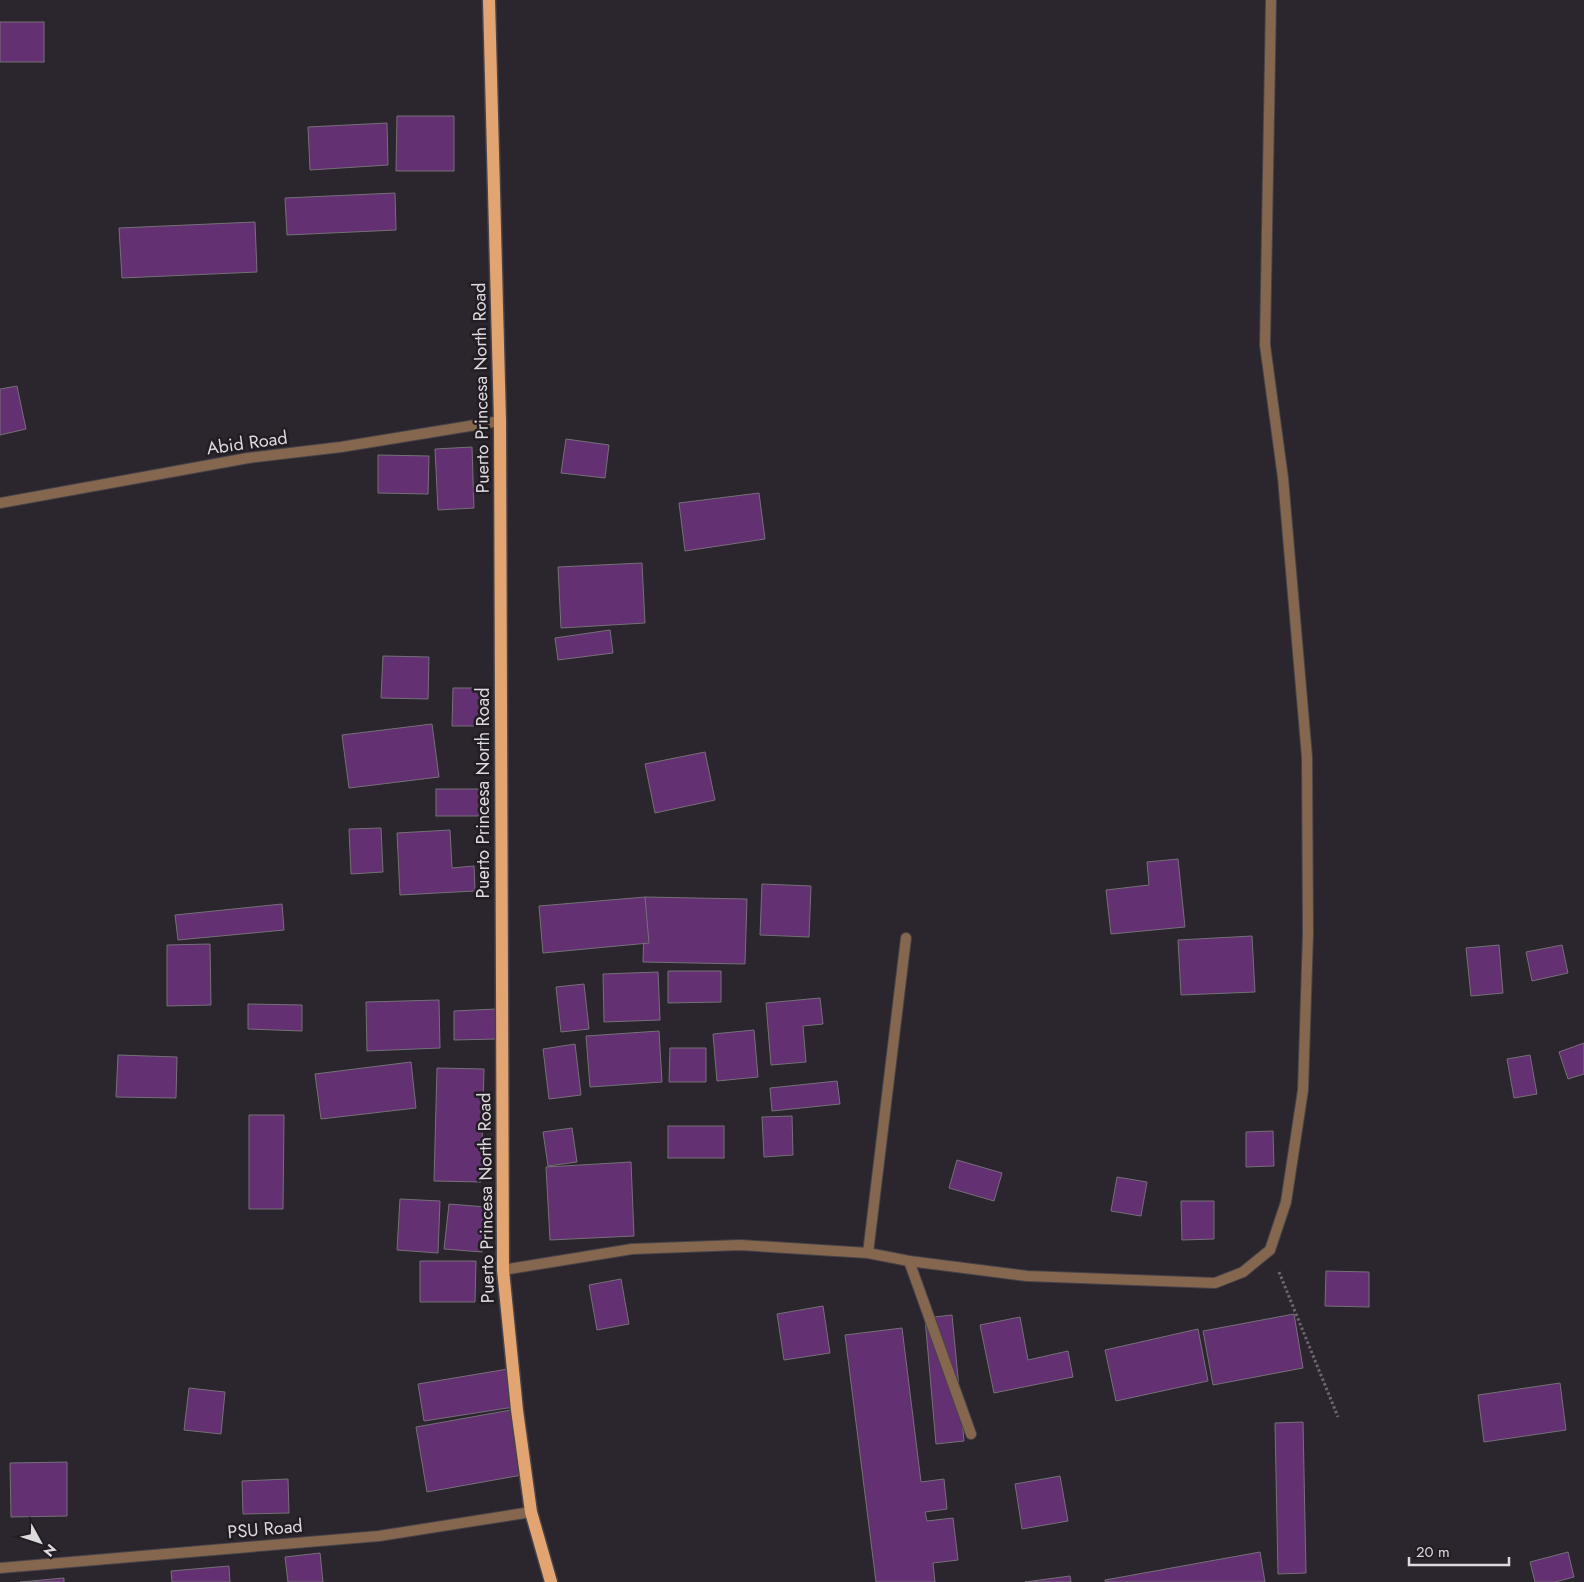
<svg xmlns="http://www.w3.org/2000/svg" width="1584" height="1582" font-family="Jost,sans-serif">
  <style>
    .building { fill: #633072; stroke: #757077 }
    .lines { fill: none; stroke-linecap: round; stroke-linejoin: round }
    .service-casing { stroke: #474349; stroke-width: 12 }
    .minor-casing { stroke: #474349; stroke-width: 12 }
    .primary-casing { stroke: #474349; stroke-width: 15 }
    .path { stroke: #6b676c; stroke-width: 3; stroke-dasharray: 2.5 2.5; stroke-linecap: butt }
    .service { stroke: #85664e; stroke-width: 10 }
    .minor { stroke: #85664e; stroke-width: 10 }
    .primary { stroke: #e2a470; stroke-width: 12 }
    .labels { text-anchor: middle; dominant-baseline: central; stroke-width: 5; stroke-linejoin: round; paint-order: stroke }
    .street-label { font-size: 18px; fill: #dddade; stroke: #221d23 }
  </style>
  <rect width="100%" height="100%" fill="#2b262d"/>
  <g class="building">
    <rect x="0" y="22" width="44" height="40"/>
    <path d="M 397,116 L 454,116 L 454,171 L 396,171 Z"/>
    <path d="M 387,123 L 388,165 L 310,170 L 308,127 Z"/>
    <path d="M 395,193 L 396,230 L 287,235 L 285,198 Z"/>
    <path d="M 255,222 L 257,272 L 122,278 L 119,228 Z"/>
    <path d="M 17,386 L 26,429 L 0,435 L 0,389 Z"/>
    <path d="M 566,439 L 609,445 L 605,478 L 561,473 Z"/>
    <path d="M 472,447 L 474,508 L 438,510 L 435,449 Z"/>
    <path d="M 378,455 L 429,456 L 428,494 L 378,493 Z"/>
    <path d="M 759,493 L 765,539 L 685,551 L 679,503 Z"/>
    <path d="M 642,563 L 645,623 L 561,628 L 558,567 Z"/>
    <path d="M 610,630 L 613,653 L 558,660 L 555,638 Z"/>
    <path d="M 383,656 L 429,657 L 428,699 L 381,698 Z"/>
    <path d="M 453,688 L 483,688 L 483,726 L 452,726 Z"/>
    <path d="M 432,724 L 439,777 L 349,788 L 342,735 Z"/>
    <path d="M 705,752 L 715,800 L 655,813 L 645,764 Z"/>
    <rect x="436" y="789" width="50" height="27"/>
    <path d="M 381,828 L 383,872 L 351,874 L 349,829 Z"/>
    <path d="M 450,830 L 452,868 L 474,866 L 475,891 L 400,895 L 397,833 Z"/>
    <path d="M 1178,859 L 1185,927 L 1111,934 L 1106,890 L 1149,885 L 1147,862 Z"/>
    <path d="M 762,884 L 811,886 L 809,937 L 760,935 Z"/>
    <path d="M 645,897 L 747,899 L 745,964 L 643,962 Z"/>
    <path d="M 645,897 L 649,943 L 543,953 L 539,906 Z"/>
    <path d="M 282,904 L 284,930 L 178,940 L 175,915 Z"/>
    <path d="M 1252,936 L 1255,992 L 1181,995 L 1178,940 Z"/>
    <path d="M 210,944 L 211,1005 L 167,1006 L 167,945 Z"/>
    <path d="M 1499,945 L 1503,993 L 1471,996 L 1466,948 Z"/>
    <path d="M 1562,945 L 1568,973 L 1532,981 L 1526,952 Z"/>
    <path d="M 668,971 L 721,971 L 721,1002 L 668,1003 Z"/>
    <path d="M 658,972 L 660,1020 L 604,1022 L 603,974 Z"/>
    <path d="M 584,984 L 589,1029 L 561,1032 L 556,987 Z"/>
    <path d="M 820,998 L 823,1024 L 803,1026 L 806,1062 L 771,1065 L 766,1003 Z"/>
    <path d="M 439,1000 L 440,1048 L 367,1051 L 366,1002 Z"/>
    <path d="M 248,1004 L 302,1005 L 302,1031 L 248,1029 Z"/>
    <path d="M 496,1009 L 497,1039 L 454,1040 L 454,1011 Z"/>
    <path d="M 754,1030 L 758,1077 L 717,1081 L 713,1034 Z"/>
    <path d="M 659,1031 L 662,1082 L 590,1087 L 586,1036 Z"/>
    <path d="M 1584,1043 L 1584,1074 L 1568,1079 L 1559,1052 Z"/>
    <path d="M 575,1044 L 581,1095 L 549,1099 L 543,1049 Z"/>
    <path d="M 670,1048 L 706,1048 L 706,1082 L 669,1082 Z"/>
    <path d="M 118,1055 L 177,1057 L 176,1098 L 116,1097 Z"/>
    <path d="M 1530,1055 L 1537,1094 L 1514,1098 L 1507,1059 Z"/>
    <path d="M 411,1062 L 416,1108 L 321,1119 L 315,1074 Z"/>
    <path d="M 437,1068 L 484,1069 L 481,1182 L 434,1181 Z"/>
    <path d="M 837,1081 L 840,1104 L 772,1111 L 770,1088 Z"/>
    <path d="M 249,1115 L 284,1115 L 283,1209 L 249,1209 Z"/>
    <path d="M 792,1116 L 793,1155 L 764,1157 L 762,1117 Z"/>
    <rect x="668" y="1126" width="56" height="32"/>
    <path d="M 572,1128 L 577,1162 L 548,1166 L 543,1132 Z"/>
    <path d="M 1273,1131 L 1274,1166 L 1246,1167 L 1246,1132 Z"/>
    <path d="M 957,1160 L 1002,1173 L 994,1201 L 949,1188 Z"/>
    <path d="M 631,1162 L 634,1236 L 550,1240 L 546,1167 Z"/>
    <path d="M 1117,1177 L 1147,1182 L 1141,1216 L 1111,1211 Z"/>
    <path d="M 400,1199 L 440,1201 L 438,1253 L 397,1250 Z"/>
    <path d="M 1181,1201 L 1214,1201 L 1214,1239 L 1182,1240 Z"/>
    <path d="M 449,1204 L 486,1207 L 482,1252 L 444,1249 Z"/>
    <path d="M 420,1261 L 476,1261 L 475,1302 L 420,1302 Z"/>
    <path d="M 1326,1271 L 1369,1272 L 1369,1307 L 1325,1306 Z"/>
    <path d="M 621,1279 L 629,1324 L 597,1330 L 589,1285 Z"/>
    <path d="M 823,1306 L 830,1353 L 784,1360 L 777,1314 Z"/>
    <path d="M 1294,1314 L 1303,1368 L 1213,1385 L 1203,1331 Z"/>
    <path d="M 952,1315 L 964,1441 L 936,1444 L 925,1318 Z"/>
    <path d="M 1020,1317 L 1028,1360 L 1068,1351 L 1073,1377 L 994,1393 L 980,1325 Z"/>
    <path d="M 902,1328 L 921,1482 L 944,1479 L 947,1509 L 925,1512 L 927,1521 L 953,1518 L 958,1560 L 933,1563 L 935,1582 L 876,1582 L 845,1335 Z"/>
    <path d="M 1198,1329 L 1208,1381 L 1116,1401 L 1105,1350 Z"/>
    <path d="M 508,1369 L 514,1407 L 424,1421 L 418,1384 Z"/>
    <path d="M 1560,1383 L 1566,1430 L 1484,1442 L 1478,1395 Z"/>
    <path d="M 189,1388 L 225,1392 L 221,1434 L 184,1430 Z"/>
    <path d="M 511,1410 L 522,1475 L 427,1492 L 416,1427 Z"/>
    <path d="M 1303,1422 L 1306,1573 L 1278,1574 L 1275,1423 Z"/>
    <path d="M 67,1462 L 67,1516 L 11,1517 L 10,1463 Z"/>
    <path d="M 1060,1476 L 1068,1521 L 1022,1529 L 1015,1484 Z"/>
    <path d="M 288,1479 L 289,1513 L 243,1514 L 242,1481 Z"/>
    <path d="M 1260,1552 L 1265,1582 L 1105,1582 L 1105,1580 Z"/>
    <path d="M 1568,1552 L 1574,1577 L 1555,1582 L 1535,1582 L 1530,1562 Z"/>
    <path d="M 320,1553 L 323,1582 L 288,1582 L 285,1557 Z"/>
    <path d="M 229,1566 L 230,1582 L 172,1582 L 171,1571 Z"/>
    <path d="M 1070,1576 L 1071,1582 L 1025,1582 Z"/>
    <path d="M 64,1578 L 64,1582 L 20,1582 Z"/>
  </g>
  <g class="lines">
    <defs>
      <g id="service">
        <path d="M 868,1253 L 906,938"/>
        <path d="M 909,1261 L 971,1434"/>
      </g>
      <g id="minor">
        <path d="M 0,503 L 248,458 L 341,447 L 500,421"/>
        <path d="M 503,1270 L 632,1249 L 740,1245 L 868,1253 L 909,1261 L 1027,1276 L 1215,1283 L 1243,1272 L 1270,1250 L 1286,1202 L 1303,1090 L 1308,933 L 1307,757 L 1283,478 L 1265,345 L 1271,0"/>
        <path d="M 0,1568 L 379,1536 L 531,1512"/>
      </g>
      <path id="primary" d="M 489,0 L 500,421 L 503,1270 L 517,1410 L 531,1512 L 551,1582"/>
    </defs>
    <use href="#service" class="service-casing"/>
    <use href="#minor" class="minor-casing"/>
    <use href="#primary" class="primary-casing"/>
    <path class="path" d="M 1279,1272 L 1338,1417"/>
    <use href="#service" class="service"/>
    <use href="#minor" class="minor"/>
    <use href="#primary" class="primary"/>
  </g>
  <g class="labels">
    <g class="street-label">
      <text transform="translate(481 388) rotate(-91)">Puerto Princesa North Road</text>
      <text transform="translate(247 443) rotate(-8)">Abid Road</text>
      <text transform="translate(483 793) rotate(-90)">Puerto Princesa North Road</text>
      <text transform="translate(486 1198) rotate(-91)">Puerto Princesa North Road</text>
      <text transform="translate(265 1529) rotate(-5)">PSU Road</text>
    </g>
  </g>
  <g transform="translate(40 1542) rotate(130)" stroke="#221d23" stroke-width="4" paint-order="stroke">
  <path d="M0-4L9 19L0 12L-9 19Z" fill="#dddade"/>
  <text y="-8" font-size="14" font-weight="bold" text-anchor="middle" fill="#dddade">N</text>
  </g>
  <path d="M1409 1557v8h100v-8" fill="none" stroke="#dddade" stroke-width="2.5"/>
  <text x="1416" y="1557" font-size="15" fill="#dddade" stroke="#221d23" stroke-width="4" paint-order="stroke">20 m</text>
</svg>
